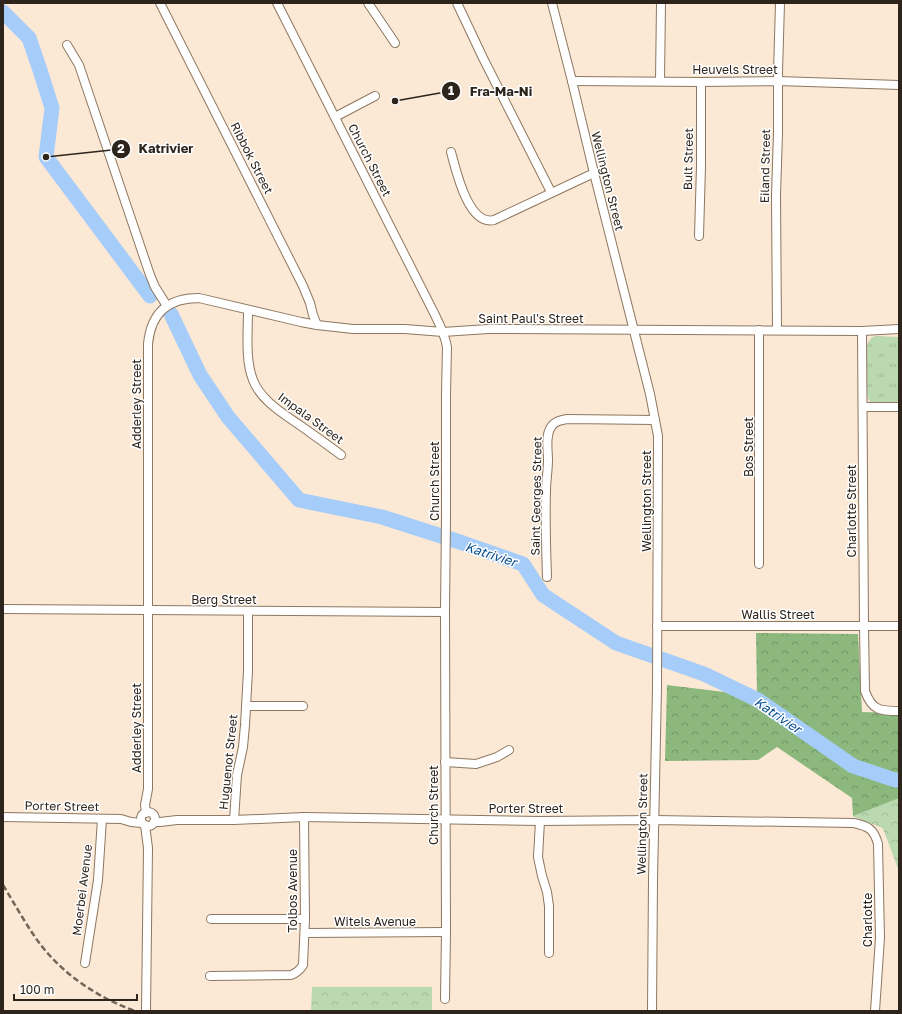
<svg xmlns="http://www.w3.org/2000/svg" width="902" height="1014" font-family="'Golos Text',sans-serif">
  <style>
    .grass { fill: url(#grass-tufts) }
    .forest { fill: url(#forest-crowns) }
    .park { fill: url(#park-crowns) }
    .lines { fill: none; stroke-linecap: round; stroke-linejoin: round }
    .river { stroke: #a6cdf9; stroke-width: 15 }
    .street-casing { stroke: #8d7760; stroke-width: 10 }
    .street { stroke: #fff; stroke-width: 8 }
    .rail { stroke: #726659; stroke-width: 2.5; stroke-dasharray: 6 3; stroke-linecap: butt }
    .labels { text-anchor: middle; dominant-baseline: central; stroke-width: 3; stroke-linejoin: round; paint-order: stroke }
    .street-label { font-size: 12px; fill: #2d241b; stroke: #fff }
    .water-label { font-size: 13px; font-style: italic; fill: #074f8f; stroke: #fff }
    .leader { fill: none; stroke: #2d241b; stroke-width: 1.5 }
    .callout-dot { fill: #2d241b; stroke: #fff; stroke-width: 1.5 }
    .mark-label { font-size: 12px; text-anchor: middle; font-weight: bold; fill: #fff }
    .callout-label { font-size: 13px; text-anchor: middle; font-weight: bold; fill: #2d241b; stroke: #fff; stroke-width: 3; stroke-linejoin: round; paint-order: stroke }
  </style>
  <defs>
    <pattern id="grass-tufts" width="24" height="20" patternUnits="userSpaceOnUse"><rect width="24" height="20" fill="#bbd9b1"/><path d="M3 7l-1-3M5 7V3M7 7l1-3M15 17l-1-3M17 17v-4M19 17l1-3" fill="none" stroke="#a1ba98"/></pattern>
    <pattern id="forest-crowns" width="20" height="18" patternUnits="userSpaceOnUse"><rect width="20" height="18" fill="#8cb87e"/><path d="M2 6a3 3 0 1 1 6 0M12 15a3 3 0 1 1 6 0" fill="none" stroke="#739566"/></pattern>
    <pattern id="park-crowns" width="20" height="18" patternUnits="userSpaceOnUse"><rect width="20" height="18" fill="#bbd9b1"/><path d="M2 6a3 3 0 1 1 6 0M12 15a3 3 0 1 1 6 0" fill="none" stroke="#a1ba98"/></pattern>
  </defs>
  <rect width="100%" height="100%" fill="#fce9d5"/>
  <path class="grass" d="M 875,336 L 899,337 L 899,404 L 874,404 C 869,402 868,399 867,394 L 867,345 L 871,338 Z"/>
  <path class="forest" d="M 756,633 L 858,634 L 862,712 L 899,713 L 899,868 L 883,828 L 853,816 L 852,798 L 777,747 L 758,760 L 665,761 L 667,685 L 757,696 Z"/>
  <g class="park">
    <path d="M 899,798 L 899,868 L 898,869 L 883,828 L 853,816 Z"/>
    <path d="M 312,987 L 432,987 L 432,1011 L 311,1011 Z"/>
  </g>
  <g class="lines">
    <g class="river">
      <path d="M 3,12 L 29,38 L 40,70 L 52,108 L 46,157 L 150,296"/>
      <path d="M 171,314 L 200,375 L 228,417 L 299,500 L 382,517 L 463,543 L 523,564 L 543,595 L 616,643 L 704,674 L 758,700 L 853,766 L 895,780 L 899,780"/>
    </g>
    <defs>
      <g id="street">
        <path d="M 160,3 L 303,286 L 310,303 L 313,315 L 317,325"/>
        <path d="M 277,3 L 433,311 C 439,323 445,334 447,347 L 446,394 L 446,516 L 445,612 L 446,932 L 445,999"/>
        <path d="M 368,3 L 395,43"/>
        <path d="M 457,3 L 483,58 L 551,192"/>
        <path d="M 552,3 L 572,81 L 594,173 L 650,394 L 658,436 L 657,688 L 653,880 L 652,1011"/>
        <path d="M 67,45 L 79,65 L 150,275 L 155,287 L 167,306"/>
        <path d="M 572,81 L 701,82 L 778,81 L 899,85"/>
        <path d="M 660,81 L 661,3"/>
        <path d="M 335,117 L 375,96"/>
        <path d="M 451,152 C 456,170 468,226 494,220 L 594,173"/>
        <path d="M 699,236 L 701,166 L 701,82"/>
        <path d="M 248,310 C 248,332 245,360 253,380 C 261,401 284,414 301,426 C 315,436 328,445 341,455"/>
        <path d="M 777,330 L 776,195 L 778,133 L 778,72 L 780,3"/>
        <path d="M 862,331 L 864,626 L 865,691 C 872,711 881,711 899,711"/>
        <path d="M 863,407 L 899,407"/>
        <path d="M 759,564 L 759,330"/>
        <path d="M 547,577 C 546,548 545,520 546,491 C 546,481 548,470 548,460 C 548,450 545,436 551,427 C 555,421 561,420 567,419 L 655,420"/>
        <path d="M 3,609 L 445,612"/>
        <path d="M 657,626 L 899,626"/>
        <path d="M 246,706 L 303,706"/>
        <path d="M 445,762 L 476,764 L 497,757 L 509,750"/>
        <circle cx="148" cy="819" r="7"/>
        <path d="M 146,813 L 145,805 L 148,789 L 148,344 C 151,313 168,298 199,298 L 301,322 L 317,325 L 353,329 L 405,329 L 443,332 L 488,329 L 862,331 L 899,329"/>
        <path d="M 3,817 L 121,819 L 131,822 L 142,823"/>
        <path d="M 234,820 L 237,775 L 243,747 L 245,725 L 248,671 L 248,611"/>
        <path d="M 540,821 L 538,857 L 542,876 L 547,892 L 549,906 L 549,953"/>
        <path d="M 154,822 L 160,822 L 177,820 L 234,820 L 304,817 L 540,821 L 654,820 L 854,823 C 868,826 874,829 878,844 L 880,938 L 875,1011"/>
        <path d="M 145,825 L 148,848 L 146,1011"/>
        <path d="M 211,919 L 305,919"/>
        <path d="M 305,933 L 446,932"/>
        <path d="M 85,963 L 98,880 L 102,819"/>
        <path d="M 210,976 L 291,975 C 297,973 300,970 303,965 L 305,919 L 304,817"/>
      </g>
    </defs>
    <use href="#street" class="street-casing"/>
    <use href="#street" class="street"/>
    <path class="rail" d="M 3,885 C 14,903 24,921 35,937 C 59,972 96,997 135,1011"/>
  </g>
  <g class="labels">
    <g class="street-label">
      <text x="735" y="69">Heuvels Street</text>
      <text transform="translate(252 158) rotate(63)">Ribbok Street</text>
      <text transform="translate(688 159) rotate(-89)">Bult Street</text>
      <text transform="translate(370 160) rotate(63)">Church Street</text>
      <text transform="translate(765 166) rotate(-89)">Eiland Street</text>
      <text transform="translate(608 181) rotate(76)">Wellington Street</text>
      <text x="531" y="318">Saint Paul's Street</text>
      <text transform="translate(136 404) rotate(-90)">Adderley Street</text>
      <text transform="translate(311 418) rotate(36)">Impala Street</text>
      <text transform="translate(748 447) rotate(-90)">Bos Street</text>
      <text transform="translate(434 481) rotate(-90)">Church Street</text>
      <text transform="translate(536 496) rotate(-89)">Saint Georges Street</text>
      <text transform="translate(646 501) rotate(-90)">Wellington Street</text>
      <text transform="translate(851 511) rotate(-90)">Charlotte Street</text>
      <text x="224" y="599">Berg Street</text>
      <text x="778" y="614">Wallis Street</text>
      <text transform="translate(136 728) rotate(-90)">Adderley Street</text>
      <text transform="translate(228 762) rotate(-84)">Huguenot Street</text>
      <text transform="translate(433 805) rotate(-90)">Church Street</text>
      <text transform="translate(62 806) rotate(1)">Porter Street</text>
      <text x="526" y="808">Porter Street</text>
      <text transform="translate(642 824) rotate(-89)">Wellington Street</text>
      <text transform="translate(82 890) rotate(-83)">Moerbei Avenue</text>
      <text transform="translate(292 891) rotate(-90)">Tolbos Avenue</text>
      <text transform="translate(867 920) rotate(-90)">Charlotte</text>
      <text x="375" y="921">Witels Avenue</text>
    </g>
    <g class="water-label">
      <text transform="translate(491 554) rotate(18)">Katrivier</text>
      <text transform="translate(778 715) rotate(34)">Katrivier</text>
    </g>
  </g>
  <path class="leader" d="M395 101L451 91M46 157L121 149"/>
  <g class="callout-dot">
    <circle cx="395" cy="101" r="4"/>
    <circle cx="46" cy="157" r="4"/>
    <circle cx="451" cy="91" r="10"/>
    <circle cx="121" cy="149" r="10"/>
  </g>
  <g class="mark-label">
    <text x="451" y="95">1</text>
    <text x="121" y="153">2</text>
  </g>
  <g class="callout-label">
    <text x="501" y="96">Fra-Ma-Ni</text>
    <text x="166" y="153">Katrivier</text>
  </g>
  <rect width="902" height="1014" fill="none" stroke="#2d241b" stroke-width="8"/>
  <path d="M14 994v6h123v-6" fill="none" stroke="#2d241b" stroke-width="2"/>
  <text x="20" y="994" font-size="12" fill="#2d241b" stroke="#ffffff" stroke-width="3" paint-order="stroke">100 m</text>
</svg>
